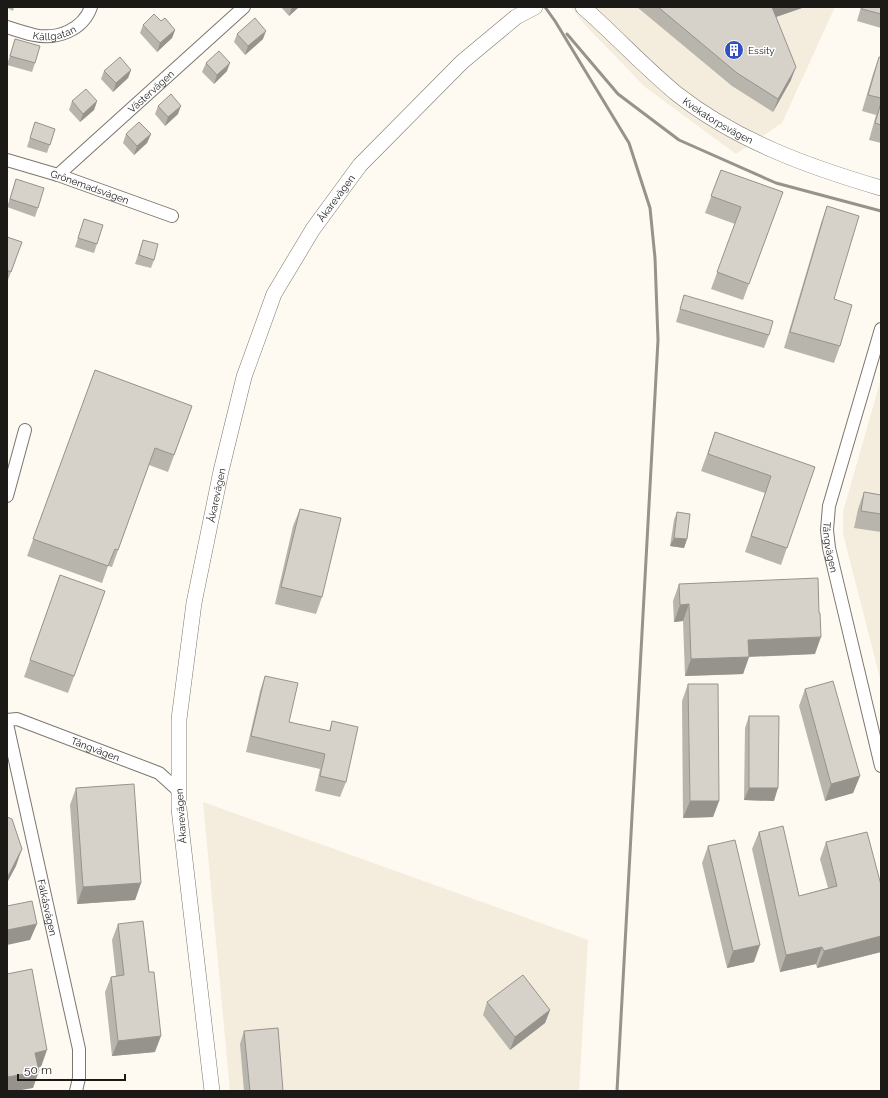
<svg xmlns="http://www.w3.org/2000/svg" width="888" height="1098" font-family="Raleway,sans-serif">
  <style>
    .built { fill: #f4eddd }
    .lines { fill: none; stroke-linecap: round; stroke-linejoin: round }
    .minor-casing { stroke: #7b776f; stroke-width: 14 }
    .tertiary-casing { stroke: #7b776f; stroke-width: 16 }
    .minor { stroke: #fff; stroke-width: 12 }
    .tertiary { stroke: #fff; stroke-width: 15 }
    .rail { stroke: #95938c; stroke-width: 3 }
    .wall { fill: #b8b5ad }
    .shaded-wall { fill: #96938d }
    .building { fill: #d6d2c9; stroke: #96938d }
    .labels { text-anchor: middle; dominant-baseline: central; stroke-width: 3; stroke-linejoin: round; paint-order: stroke }
    .street-label { font-size: 10px; fill: #1b1a16; stroke: #fff }
    .poi-label { font-size: 10px; fill: #1b1a16; stroke: #fff; text-anchor: start }
  </style>
  <rect width="100%" height="100%" fill="#fefaf1"/>
  <g class="built">
    <path d="M 571,7 L 835,7 L 782,123 L 736,154 L 645,87 L 584,24 Z"/>
    <path d="M 881,379 L 881,682 L 843,534 L 843,512 Z"/>
    <path d="M 203,802 L 588,940 L 579,1091 L 230,1091 Z"/>
  </g>
  <g class="lines">
    <defs>
      <g id="minor">
        <path id="s1" d="M 7,27 C 16,30 25,33 34,35 C 57,40 83,30 91,7"/>
        <path id="s2" d="M 7,160 L 58,175 L 172,216"/>
        <path id="s3" d="M 58,175 L 244,7"/>
        <path id="s4" d="M 881,329 L 829,506 L 827,530 L 829,548 L 881,766"/>
        <path d="M 7,496 L 25,430"/>
        <path id="s5" d="M 7,720 L 17,719 L 159,773 L 179,791"/>
        <path id="s6" d="M 7,724 L 79,1049 L 79,1078 L 76,1091"/>
      </g>
      <g id="tertiary">
        <path id="s7" d="M 583,7 C 615,35 644,67 677,94 C 737,141 809,167 881,188"/>
        <path id="s8" d="M 212,1091 L 179,809 L 179,719 L 194,603 L 221,471 L 244,377 L 274,294 L 313,229 L 360,165 L 462,62 L 516,17 L 535,7"/>
      </g>
    </defs>
    <use href="#minor" class="minor-casing"/>
    <use href="#tertiary" class="tertiary-casing"/>
    <use href="#minor" class="minor"/>
    <use href="#tertiary" class="tertiary"/>
    <g class="rail">
      <path d="M 545,7 L 555,21 L 629,143 L 650,208 L 655,258 L 658,340 L 617,1091"/>
      <path d="M 567,34 L 618,94 L 679,140 L 776,183 L 881,211"/>
    </g>
  </g>
  <g class="wall">
    <path d="M 7,7 L 14,7 L 13,11 L 7,8 Z"/>
    <path d="M 281,7 L 299,7 L 289,16 Z"/>
    <path d="M 637,7 L 805,7 L 776,17 L 791,80 L 773,112 L 732,86 Z"/>
    <path d="M 861,7 L 881,7 L 881,28 L 857,21 Z"/>
    <path d="M 161,21 L 175,30 L 172,38 L 157,52 L 140,33 L 143,25 Z"/>
    <path d="M 237,34 L 263,39 L 245,55 L 234,42 Z"/>
    <path d="M 15,39 L 35,63 L 32,72 L 7,65 Z"/>
    <path d="M 879,57 L 881,57 L 881,143 L 869,140 L 876,115 L 862,111 L 873,74 Z"/>
    <path d="M 206,63 L 227,71 L 214,84 L 202,72 Z"/>
    <path d="M 131,70 L 128,78 L 113,92 L 101,79 L 104,71 Z"/>
    <path d="M 72,101 L 97,101 L 94,110 L 80,122 L 69,110 Z"/>
    <path d="M 158,106 L 178,114 L 165,126 L 155,114 Z"/>
    <path d="M 35,122 L 55,129 L 47,153 L 27,147 Z"/>
    <path d="M 126,134 L 151,134 L 147,143 L 134,155 L 123,143 Z"/>
    <path d="M 721,170 L 783,192 L 743,300 L 711,289 L 735,224 L 705,213 Z"/>
    <path d="M 16,179 L 38,208 L 35,217 L 7,207 Z"/>
    <path d="M 827,206 L 834,299 L 840,346 L 834,363 L 784,348 L 821,223 Z"/>
    <path d="M 84,219 L 103,225 L 94,253 L 75,247 Z"/>
    <path d="M 7,237 L 22,242 L 8,280 L 7,280 Z"/>
    <path d="M 143,240 L 154,260 L 151,268 L 135,264 Z"/>
    <path d="M 684,295 L 769,335 L 764,348 L 676,322 Z"/>
    <path d="M 95,370 L 192,406 L 168,472 L 149,465 L 112,567 L 108,566 L 102,583 L 27,556 Z"/>
    <path d="M 715,432 L 815,467 L 781,565 L 745,552 L 765,493 L 701,471 Z"/>
    <path d="M 864,492 L 881,495 L 881,532 L 854,528 L 858,509 Z"/>
    <path d="M 300,509 L 322,597 L 316,614 L 275,604 L 293,526 Z"/>
    <path d="M 677,512 L 687,539 L 684,548 L 670,546 L 674,520 Z"/>
    <path d="M 60,575 L 105,591 L 68,693 L 24,677 Z"/>
    <path d="M 679,584 L 815,654 L 749,657 L 743,674 L 685,676 L 683,621 L 674,622 L 673,601 Z"/>
    <path d="M 265,676 L 289,722 L 329,731 L 332,721 L 346,782 L 340,797 L 315,791 L 320,769 L 246,752 L 260,691 Z"/>
    <path d="M 688,684 L 719,801 L 713,817 L 683,818 L 682,701 Z"/>
    <path d="M 805,689 L 860,776 L 853,793 L 825,801 L 799,706 Z"/>
    <path d="M 749,716 L 774,801 L 744,800 L 745,728 Z"/>
    <path d="M 76,788 L 141,883 L 135,900 L 77,904 L 70,805 Z"/>
    <path d="M 759,832 L 799,896 L 828,888 L 820,859 L 826,842 L 881,885 L 881,952 L 817,968 L 816,964 L 780,972 L 752,849 Z"/>
    <path d="M 708,846 L 754,962 L 727,968 L 702,863 Z"/>
    <path d="M 118,924 L 149,972 L 155,1052 L 112,1056 L 105,992 L 111,977 L 116,976 L 112,940 Z"/>
    <path d="M 487,1002 L 550,1010 L 545,1023 L 510,1050 L 483,1015 Z"/>
    <path d="M 244,1031 L 283,1091 L 244,1091 L 240,1044 Z"/>
  </g>
  <g class="shaded-wall">
    <path d="M 292,7 L 299,7 L 289,16 Z"/>
    <path d="M 771,7 L 805,7 L 767,20 Z"/>
    <path d="M 175,30 L 172,38 L 157,52 L 160,43 Z"/>
    <path d="M 266,31 L 263,39 L 245,55 L 248,46 Z"/>
    <path d="M 230,63 L 227,71 L 214,84 L 217,75 Z"/>
    <path d="M 796,67 L 791,80 L 773,112 L 778,99 Z"/>
    <path d="M 131,70 L 128,78 L 113,92 L 116,83 Z"/>
    <path d="M 97,101 L 94,110 L 80,122 L 83,114 Z"/>
    <path d="M 181,106 L 178,114 L 165,126 L 168,117 Z"/>
    <path d="M 151,134 L 147,143 L 134,155 L 137,146 Z"/>
    <path d="M 674,538 L 687,539 L 684,548 L 670,546 Z"/>
    <path d="M 689,604 L 683,621 L 674,622 L 680,605 Z"/>
    <path d="M 821,637 L 815,654 L 742,657 L 748,640 Z"/>
    <path d="M 749,657 L 743,674 L 685,676 L 691,659 Z"/>
    <path d="M 860,776 L 853,793 L 825,801 L 831,784 Z"/>
    <path d="M 749,788 L 778,788 L 774,801 L 744,800 Z"/>
    <path d="M 690,801 L 719,801 L 713,817 L 683,818 Z"/>
    <path d="M 22,849 L 16,866 L 7,883 L 7,878 Z"/>
    <path d="M 141,883 L 135,900 L 77,904 L 83,887 Z"/>
    <path d="M 37,924 L 30,940 L 7,945 L 7,930 Z"/>
    <path d="M 881,936 L 881,952 L 817,968 L 824,951 Z"/>
    <path d="M 760,945 L 754,962 L 727,968 L 733,951 Z"/>
    <path d="M 822,947 L 816,964 L 780,972 L 786,955 Z"/>
    <path d="M 550,1010 L 545,1023 L 510,1050 L 515,1037 Z"/>
    <path d="M 161,1036 L 155,1052 L 112,1056 L 118,1041 Z"/>
    <path d="M 47,1050 L 41,1067 L 29,1069 L 35,1053 Z"/>
    <path d="M 39,1071 L 33,1088 L 16,1091 L 7,1091 L 7,1080 L 8,1077 Z"/>
  </g>
  <g class="building">
    <path d="M 658,7 L 772,7 L 796,67 L 778,99 L 737,73 Z"/>
    <path d="M 862,7 L 881,7 L 881,14 L 862,9 Z"/>
    <path d="M 154,14 L 161,21 L 165,18 L 175,30 L 160,43 L 143,25 Z"/>
    <path d="M 255,18 L 266,31 L 248,46 L 237,34 Z"/>
    <path d="M 15,39 L 40,46 L 35,63 L 10,56 Z"/>
    <path d="M 219,51 L 230,63 L 217,75 L 206,63 Z"/>
    <path d="M 120,57 L 131,70 L 116,83 L 104,71 Z"/>
    <path d="M 879,57 L 881,57 L 881,98 L 868,95 Z"/>
    <path d="M 86,89 L 97,101 L 83,114 L 72,101 Z"/>
    <path d="M 171,94 L 181,106 L 168,117 L 158,106 Z"/>
    <path d="M 881,103 L 881,125 L 875,123 Z"/>
    <path d="M 35,122 L 55,129 L 50,145 L 30,138 Z"/>
    <path d="M 139,122 L 151,134 L 137,146 L 126,134 Z"/>
    <path d="M 721,170 L 783,192 L 749,284 L 717,272 L 741,207 L 711,196 Z"/>
    <path d="M 16,179 L 44,188 L 38,208 L 10,199 Z"/>
    <path d="M 827,206 L 859,216 L 834,299 L 852,305 L 840,346 L 790,332 Z"/>
    <path d="M 84,219 L 103,225 L 97,244 L 78,238 Z"/>
    <path d="M 7,237 L 22,242 L 11,272 L 7,270 Z"/>
    <path d="M 143,240 L 158,244 L 154,260 L 139,255 Z"/>
    <path d="M 684,295 L 773,321 L 769,335 L 680,309 Z"/>
    <path d="M 95,370 L 192,406 L 174,455 L 155,448 L 118,550 L 115,549 L 108,566 L 33,539 Z"/>
    <path d="M 715,432 L 815,467 L 787,548 L 751,536 L 771,476 L 708,454 Z"/>
    <path d="M 864,492 L 881,495 L 881,514 L 861,511 Z"/>
    <path d="M 300,509 L 341,518 L 322,597 L 281,587 Z"/>
    <path d="M 677,512 L 690,514 L 687,539 L 674,538 Z"/>
    <path d="M 60,575 L 105,591 L 74,676 L 30,660 Z"/>
    <path d="M 818,578 L 819,613 L 820,613 L 821,637 L 748,640 L 749,657 L 691,659 L 689,604 L 680,605 L 679,584 Z"/>
    <path d="M 265,676 L 298,683 L 289,722 L 330,731 L 332,721 L 358,727 L 346,782 L 320,776 L 325,754 L 251,736 Z"/>
    <path d="M 833,681 L 860,776 L 831,784 L 805,689 Z"/>
    <path d="M 688,684 L 718,684 L 719,801 L 690,801 Z"/>
    <path d="M 749,716 L 779,716 L 778,788 L 749,788 Z"/>
    <path d="M 134,784 L 141,883 L 83,887 L 76,788 Z"/>
    <path d="M 7,817 L 12,819 L 22,849 L 7,878 Z"/>
    <path d="M 783,826 L 799,896 L 837,886 L 826,842 L 867,832 L 881,885 L 881,936 L 824,951 L 822,947 L 786,955 L 759,832 Z"/>
    <path d="M 735,840 L 760,945 L 733,951 L 708,846 Z"/>
    <path d="M 32,901 L 37,924 L 7,930 L 7,906 Z"/>
    <path d="M 143,921 L 149,972 L 154,972 L 161,1036 L 118,1041 L 111,977 L 124,975 L 118,924 Z"/>
    <path d="M 32,969 L 47,1050 L 35,1053 L 39,1071 L 8,1077 L 7,1070 L 7,974 Z"/>
    <path d="M 523,975 L 550,1010 L 515,1037 L 487,1002 Z"/>
    <path d="M 278,1028 L 283,1091 L 250,1091 L 244,1031 Z"/>
  </g>
  <defs>
    <symbol id="building-disc" viewBox="-11 -11 22 22"><circle r="9.5" fill="#3250c1" stroke="#fff"/><path d="M-4-6H4V6H1V3H-1V6H-4ZM-2.5-4.3h1.7v1.8h-1.7ZM.8-4.3h1.7v1.8H.8ZM-2.5-1h1.7V.8h-1.7ZM.8-1h1.7V.8H.8Z" fill="#fff"/></symbol>
  </defs>
  <g fill-rule="evenodd">
    <use href="#building-disc" x="723" y="39" width="22" height="22"/>
  </g>
  <g class="labels">
    <g class="street-label">
      <text stroke="none"><textPath href="#s1" startOffset="49">Källgatan</textPath></text>
      <text stroke="none"><textPath href="#s3" startOffset="125">Västervägen</textPath></text>
      <text stroke="none"><textPath href="#s7" startOffset="177">Kvekatorpsvägen</textPath></text>
      <text stroke="none"><textPath href="#s2" startOffset="87">Grönemadsvägen</textPath></text>
      <text stroke="none"><textPath href="#s8" startOffset="925">Åkarevägen</textPath></text>
      <text stroke="none"><textPath href="#s8" startOffset="601">Åkarevägen</textPath></text>
      <text stroke="none"><textPath href="#s4" startOffset="226">Tångvägen</textPath></text>
      <text stroke="none"><textPath href="#s5" startOffset="94">Tångvägen</textPath></text>
      <text transform="translate(181 816) rotate(-94)">Åkarevägen</text>
      <text stroke="none"><textPath href="#s6" startOffset="188">Falkåsvägen</textPath></text>
    </g>
    <g class="poi-label">
      <text x="748" y="50">Essity</text>
    </g>
  </g>
  <rect width="888" height="1098" fill="none" stroke="#1b1a16" stroke-width="16"/>
  <path d="M18 1074v6h107v-6" fill="none" stroke="#1b1a16" stroke-width="2"/>
  <text x="24" y="1074" font-size="12" fill="#1b1a16" stroke="#ffffff" stroke-width="3" paint-order="stroke">50 m</text>
</svg>
